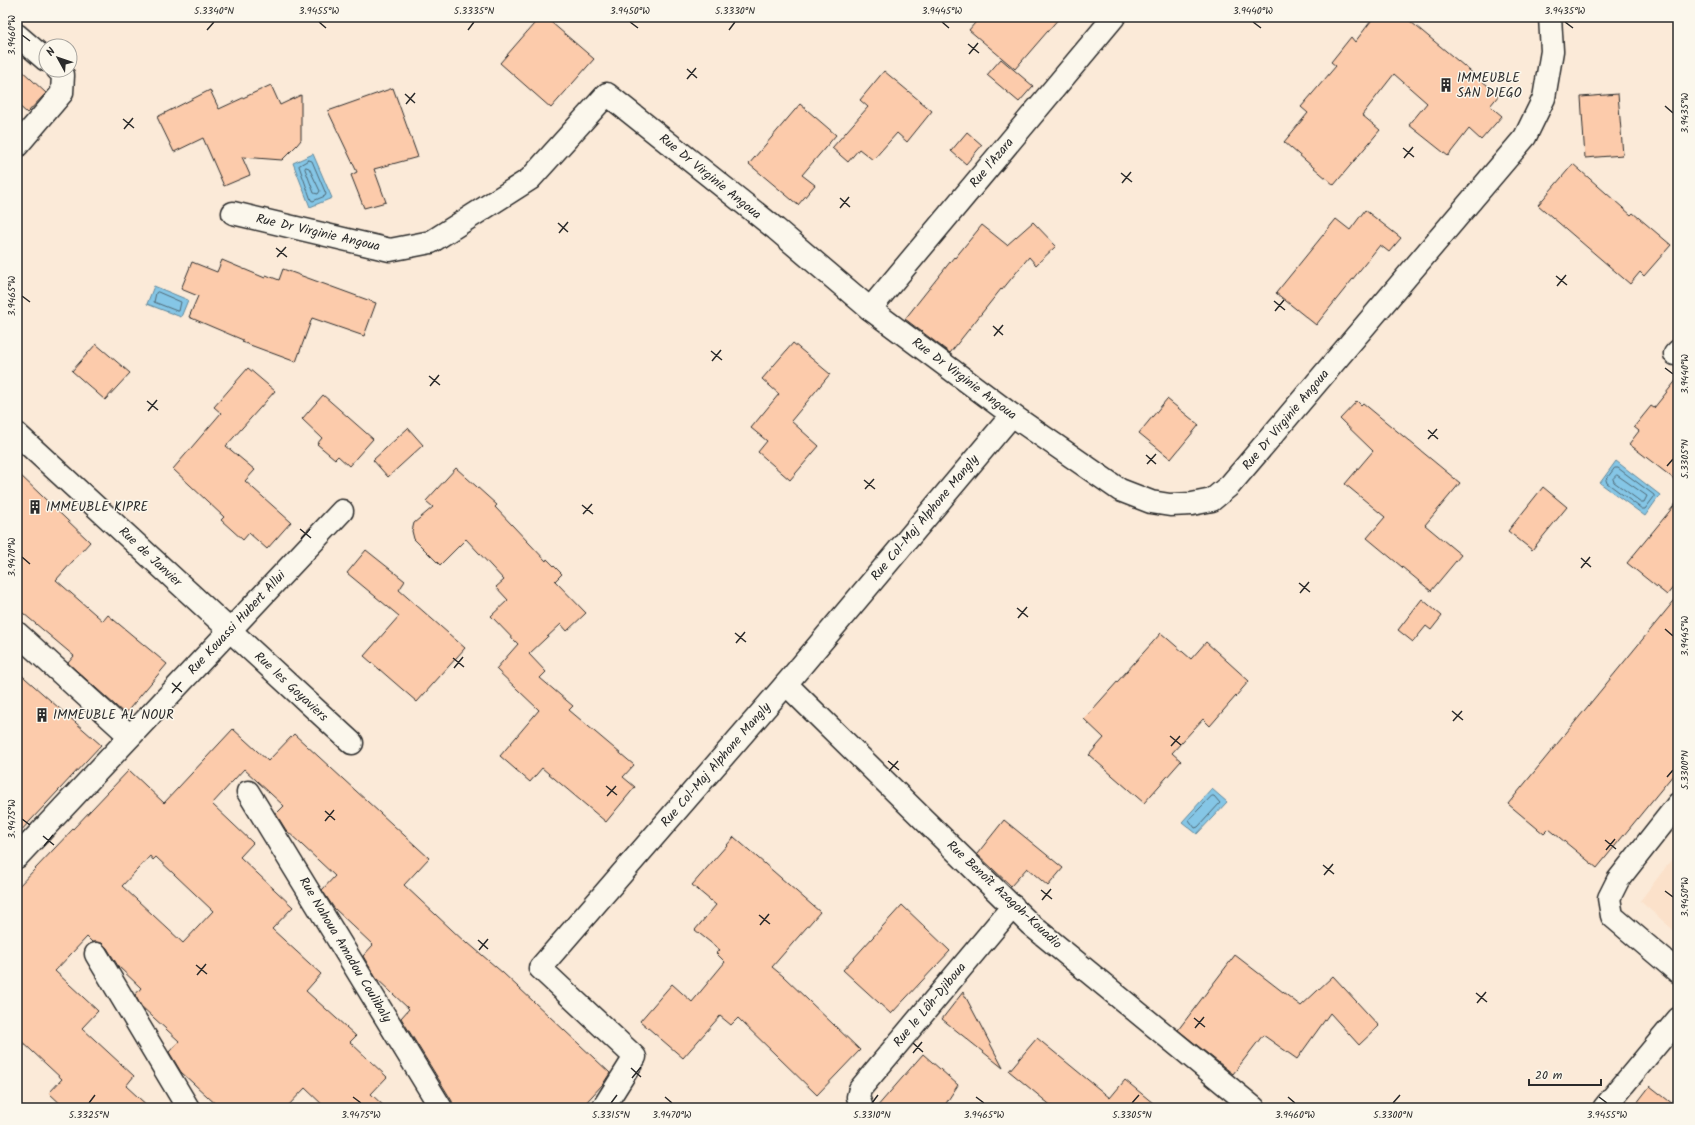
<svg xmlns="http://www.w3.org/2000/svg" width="1695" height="1125" font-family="Kalam,sans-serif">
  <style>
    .built { fill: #fbe1ca }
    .water { fill: #85c6e6; stroke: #61889b }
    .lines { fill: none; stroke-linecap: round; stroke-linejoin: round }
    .shore { stroke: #4f6976; stroke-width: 1 }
    .building { fill: #fccbab; stroke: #2b2b2b; fill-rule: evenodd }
    .minor-casing { stroke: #2b2b2b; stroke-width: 25 }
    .minor { stroke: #fbf7ec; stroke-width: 22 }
    .ticks { fill: none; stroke: #2b2b2b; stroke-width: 1.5 }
    .labels { text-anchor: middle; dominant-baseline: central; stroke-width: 3; stroke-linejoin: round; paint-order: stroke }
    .poi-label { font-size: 13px; fill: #2b2b2b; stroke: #fbf7ec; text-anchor: start }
    .street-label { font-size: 13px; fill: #2b2b2b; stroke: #fbf7ec }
    .neatline { fill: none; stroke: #2b2b2b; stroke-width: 1.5 }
    .ticks-label { font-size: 10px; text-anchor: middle; fill: #2b2b2b }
  </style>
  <rect width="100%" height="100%" fill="#fbead8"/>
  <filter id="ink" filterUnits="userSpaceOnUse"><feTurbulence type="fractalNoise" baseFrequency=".025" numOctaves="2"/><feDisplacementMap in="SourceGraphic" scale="8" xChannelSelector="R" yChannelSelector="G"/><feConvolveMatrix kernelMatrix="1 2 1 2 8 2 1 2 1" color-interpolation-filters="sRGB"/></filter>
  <g filter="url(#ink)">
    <path class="built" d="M 1678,851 L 1678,934 L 1640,901 Z"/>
    <g class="water">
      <path d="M 313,154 L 332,198 L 310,207 L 293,163 Z"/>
      <path d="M 154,286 L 188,300 L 181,317 L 147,304 Z"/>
      <path d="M 1616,461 L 1660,495 L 1645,516 L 1600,483 Z"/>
      <path d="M 1212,789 L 1227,802 L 1197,834 L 1182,822 Z"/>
    </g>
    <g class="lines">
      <g class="shore">
        <path d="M 309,160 L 312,161 L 326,194 L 325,196 L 313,201 L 311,200 L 299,166 Z"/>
        <path d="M 306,167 L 309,168 L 320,191 L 318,194 L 314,193 L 305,169 Z"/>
        <path d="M 158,292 L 181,302 L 179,311 L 177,311 L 154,302 L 156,293 Z"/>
        <path d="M 1615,468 L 1618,468 L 1654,495 L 1654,497 L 1645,509 L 1642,509 L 1607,483 L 1606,480 Z"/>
        <path d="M 1617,475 L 1647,496 L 1644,502 L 1641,502 L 1614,482 L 1613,479 Z"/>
        <path d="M 1212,796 L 1214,796 L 1220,803 L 1198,827 L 1195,828 L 1189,820 Z"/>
      </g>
    </g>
    <g class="building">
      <path d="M 540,17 L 545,17 L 594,59 L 551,108 L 500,63 Z"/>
      <path d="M 980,17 L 1060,17 L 1015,69 L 969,30 Z"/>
      <path d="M 1374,17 L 1405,17 L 1499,95 L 1490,106 L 1502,116 L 1481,140 L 1469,129 L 1448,156 L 1409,125 L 1427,103 L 1394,74 L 1362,115 L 1380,130 L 1334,185 L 1284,142 L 1308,113 L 1301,107 L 1336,66 L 1331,62 L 1351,37 L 1355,42 Z"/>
      <path d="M 1001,59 L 1033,86 L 1019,102 L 987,75 Z"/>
      <path d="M 17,66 L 46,93 L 27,113 L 17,104 Z"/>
      <path d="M 884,71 L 932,111 L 907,142 L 897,133 L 873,160 L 859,149 L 848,162 L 832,148 L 868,107 L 860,100 Z"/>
      <path d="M 271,85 L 280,105 L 301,95 L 301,140 L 297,145 L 282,160 L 242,157 L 250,175 L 224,186 L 203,138 L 174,152 L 157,117 L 210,90 L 219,109 Z"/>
      <path d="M 393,88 L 418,157 L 374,169 L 386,202 L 364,208 L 351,175 L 357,172 L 328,111 Z"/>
      <path d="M 1618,94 L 1623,155 L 1585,158 L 1581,97 Z"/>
      <path d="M 800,104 L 836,135 L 802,175 L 815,185 L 798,205 L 749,164 Z"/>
      <path d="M 967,132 L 982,145 L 966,164 L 951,151 Z"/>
      <path d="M 1573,164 L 1631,215 L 1633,213 L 1671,245 L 1644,276 L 1640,272 L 1630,284 L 1538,205 Z"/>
      <path d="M 1365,210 L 1401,238 L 1389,252 L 1380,245 L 1316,325 L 1276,293 L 1336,219 L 1350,230 Z"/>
      <path d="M 1033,222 L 1056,246 L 1036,265 L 1029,257 L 1002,290 L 1001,289 L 950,353 L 905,319 L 954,257 L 955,258 L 982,225 L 1007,245 Z"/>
      <path d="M 222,260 L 265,278 L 266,275 L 279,280 L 283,269 L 376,303 L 364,336 L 312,318 L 296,362 L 242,342 L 243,340 L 189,317 L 198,296 L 181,289 L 192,262 L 217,272 Z"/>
      <path d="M 793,343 L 830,374 L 791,421 L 819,446 L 790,480 L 758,452 L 767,441 L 751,428 L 779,394 L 762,379 Z"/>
      <path d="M 96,344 L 130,373 L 105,400 L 72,371 Z"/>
      <path d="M 248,368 L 275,391 L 226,446 L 255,470 L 245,481 L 291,522 L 267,549 L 249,533 L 243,540 L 221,520 L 224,517 L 173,469 L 221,413 L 214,407 Z"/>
      <path d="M 1678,378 L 1678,482 L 1629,444 L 1639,431 L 1634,427 L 1651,406 L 1654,408 Z"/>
      <path d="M 323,395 L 373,439 L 349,466 L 338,456 L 335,459 L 317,444 L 322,438 L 302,419 Z"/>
      <path d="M 1167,399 L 1199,425 L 1171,459 L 1139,433 Z"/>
      <path d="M 1357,401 L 1361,405 L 1363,403 L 1460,483 L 1425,525 L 1461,555 L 1431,591 L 1367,538 L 1385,517 L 1345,484 L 1373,451 L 1340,419 Z"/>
      <path d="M 408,428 L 423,445 L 388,477 L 373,460 Z"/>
      <path d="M 456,468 L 497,505 L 495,507 L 546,561 L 547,559 L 562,574 L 555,581 L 586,613 L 567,631 L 561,624 L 529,654 L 546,672 L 540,678 L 573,706 L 569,710 L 634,765 L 623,777 L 635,787 L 606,822 L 542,768 L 530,782 L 500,756 L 539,710 L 496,669 L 518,644 L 491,616 L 508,600 L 496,587 L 504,580 L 466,539 L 440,565 L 414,539 L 412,531 L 414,523 L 433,507 L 426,501 Z"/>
      <path d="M 17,472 L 90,542 L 56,580 L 103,621 L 108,615 L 167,664 L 125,714 L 68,663 L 74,656 L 17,608 Z"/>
      <path d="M 1543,487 L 1567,507 L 1532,550 L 1508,531 Z"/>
      <path d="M 1678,501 L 1678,581 L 1667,595 L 1627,563 Z"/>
      <path d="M 366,550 L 405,581 L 399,590 L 465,648 L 417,702 L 364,656 L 399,616 L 347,573 Z"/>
      <path d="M 1678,596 L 1678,769 L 1597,868 L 1549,829 L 1544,834 L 1508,804 Z"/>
      <path d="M 1422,599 L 1442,616 L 1431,630 L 1426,626 L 1413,642 L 1398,630 Z"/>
      <path d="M 1161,633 L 1191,659 L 1206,642 L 1249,681 L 1210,726 L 1203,719 L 1172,753 L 1181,761 L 1144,803 L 1089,755 L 1104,738 L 1084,719 Z"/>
      <path d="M 17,671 L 101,745 L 17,835 Z"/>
      <path d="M 233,729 L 268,761 L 294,734 L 429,858 L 404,885 L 467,944 L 468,943 L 503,973 L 610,1073 L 603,1084 L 581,1108 L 453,1108 L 452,1101 L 401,1018 L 409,1009 L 376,978 L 363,956 L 373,945 L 334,908 L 322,890 L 335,876 L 286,830 L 276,814 L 284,806 L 244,769 L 212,804 L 253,843 L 240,857 L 293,907 L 272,929 L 321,974 L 306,991 L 356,1036 L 350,1042 L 387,1077 L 371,1094 L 386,1108 L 326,1108 L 305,1088 L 286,1108 L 220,1108 L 181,1072 L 169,1052 L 179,1041 L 141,1006 L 135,995 L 141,988 L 118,966 L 107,948 L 102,943 L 96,942 L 92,942 L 87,937 L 55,971 L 98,1011 L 82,1028 L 134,1076 L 126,1086 L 150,1108 L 65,1108 L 49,1093 L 62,1079 L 17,1037 L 17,888 L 129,770 L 164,803 ZM 150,856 L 153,860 L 156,857 L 213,911 L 183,943 L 122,886 Z"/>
      <path d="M 1004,820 L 1063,868 L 1048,886 L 1027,868 L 1011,886 L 977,854 Z"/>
      <path d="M 734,837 L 820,912 L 772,967 L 783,976 L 860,1050 L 817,1095 L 738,1018 L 731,1025 L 720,1016 L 683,1058 L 640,1021 L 672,984 L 692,1002 L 725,962 L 716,953 L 720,950 L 695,930 L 716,905 L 692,885 Z"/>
      <path d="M 902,905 L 950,951 L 891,1014 L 843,970 Z"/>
      <path d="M 1235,955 L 1301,1006 L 1333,976 L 1379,1026 L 1359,1045 L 1330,1013 L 1297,1059 L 1263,1035 L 1233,1074 L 1178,1030 Z"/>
      <path d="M 963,992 L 1003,1068 L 942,1019 Z"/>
      <path d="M 1037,1038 L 1110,1098 L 1125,1080 L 1159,1108 L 1054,1108 L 1009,1071 Z"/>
      <path d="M 923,1054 L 958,1085 L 943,1108 L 876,1108 Z"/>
      <path d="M 1650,1086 L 1678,1108 L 1633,1108 Z"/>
    </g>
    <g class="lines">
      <defs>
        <g id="minor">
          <path d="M 17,35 L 46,60"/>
          <path d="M 17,146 L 62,93 L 63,75 L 58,70"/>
          <path d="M 233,213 L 390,250 L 431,242 L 530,179 L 607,94 L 776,229 L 870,309 L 1012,415 L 1120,490 L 1151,502 L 1170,505 L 1192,504 L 1212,500 L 1230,485 L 1525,137 L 1544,98 L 1552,51 L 1550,17"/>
          <path d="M 870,309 L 1114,17"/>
          <path d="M 1675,354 L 1678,351"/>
          <path d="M 17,434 L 352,743"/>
          <path d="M 17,633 L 130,736"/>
          <path d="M 786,684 L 1030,924 L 1254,1108"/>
          <path d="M 248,792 L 441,1108"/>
          <path d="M 1678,804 L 1618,880 L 1609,898 L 1612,916 L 1678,972"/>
          <path d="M 17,857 L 342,511"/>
          <path d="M 96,954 L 188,1108"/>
          <path d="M 603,1108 L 635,1057 L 540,968 L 786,684 L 1012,415"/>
          <path d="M 862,1108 L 858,1097 L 860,1089 L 1013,906"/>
          <path d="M 1604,1108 L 1678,1019"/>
        </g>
      </defs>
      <use href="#minor" class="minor-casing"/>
      <use href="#minor" class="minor"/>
    </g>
  </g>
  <path class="ticks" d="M 319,22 L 326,28M 630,22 L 638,28M 942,22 L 949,28M 1253,22 L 1261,28M 1565,22 L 1573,28M 207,30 L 214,22M 468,30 L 474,22M 729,30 L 735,22M 22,35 L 30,41M 968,44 L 979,53M 969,54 L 978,43M 687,69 L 697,78M 687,79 L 696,68M 405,94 L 415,103M 406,104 L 415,93M 1665,106 L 1673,113M 123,119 L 134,128M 124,129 L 133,118M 1403,148 L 1414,157M 1404,158 L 1413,147M 1121,173 L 1132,182M 1122,183 L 1131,172M 840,198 L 850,207M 840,208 L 849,197M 558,223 L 568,232M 559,233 L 568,222M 276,248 L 287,257M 277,257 L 286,247M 1556,276 L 1567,285M 1557,286 L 1566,275M 22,296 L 30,302M 1274,301 L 1285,310M 1275,311 L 1284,300M 993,326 L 1003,335M 994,336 L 1003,325M 711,351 L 722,360M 712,361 L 721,350M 1665,368 L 1673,374M 429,376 L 440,385M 430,386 L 439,375M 147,401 L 158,410M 148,411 L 157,400M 1428,430 L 1438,439M 1428,439 L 1437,429M 1146,455 L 1156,464M 1147,464 L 1156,454M 1667,466 L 1673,459M 864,480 L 875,489M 865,489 L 874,479M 582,505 L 593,514M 583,514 L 592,504M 300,529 L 311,538M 301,539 L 310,529M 22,557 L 30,564M 1581,558 L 1591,567M 1581,568 L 1590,557M 1299,583 L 1310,592M 1300,593 L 1309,582M 1017,608 L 1028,617M 1018,618 L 1027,607M 1665,629 L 1673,636M 735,633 L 746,642M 736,643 L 745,632M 453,658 L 464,667M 454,668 L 463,657M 172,683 L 182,692M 172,693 L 181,682M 1452,711 L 1463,720M 1453,721 L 1462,711M 1170,736 L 1181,745M 1171,746 L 1180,736M 888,761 L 899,770M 889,771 L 898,761M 1667,777 L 1673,770M 606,786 L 617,795M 607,796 L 616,786M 325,811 L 335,820M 22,819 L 30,825M 325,821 L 334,810M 43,836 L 54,845M 1605,840 L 1616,849M 44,846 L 53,835M 1606,850 L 1615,839M 1323,865 L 1334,874M 1324,875 L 1333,864M 1041,890 L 1052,899M 1665,891 L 1673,897M 1042,900 L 1051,889M 759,915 L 770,924M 760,925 L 769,914M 478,940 L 488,949M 479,950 L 488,939M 196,965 L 207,974M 197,975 L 206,964M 1476,993 L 1487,1002M 1477,1003 L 1486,992M 1194,1018 L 1205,1027M 1195,1028 L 1204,1017M 913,1043 L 923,1052M 913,1053 L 922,1042M 631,1068 L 641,1077M 632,1078 L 641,1067M 353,1097 L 361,1103M 665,1097 L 672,1103M 976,1097 L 984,1103M 1288,1097 L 1295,1103M 1599,1097 L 1607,1103M 89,1103 L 95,1095M 611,1103 L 617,1095M 872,1103 L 878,1095M 1132,1103 L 1139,1095M 1393,1103 L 1400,1095"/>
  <defs>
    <symbol id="building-bare" viewBox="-9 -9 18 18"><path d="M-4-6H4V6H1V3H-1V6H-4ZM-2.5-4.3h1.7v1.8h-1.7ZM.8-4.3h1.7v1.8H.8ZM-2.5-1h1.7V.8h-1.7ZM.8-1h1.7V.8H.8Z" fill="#2b2b2b" stroke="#fbf7ec" stroke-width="2.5" paint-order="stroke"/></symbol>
  </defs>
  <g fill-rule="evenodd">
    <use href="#building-bare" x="1436" y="75" width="20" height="20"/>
    <use href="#building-bare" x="25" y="497" width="20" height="20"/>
    <use href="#building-bare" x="32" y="705" width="20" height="20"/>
  </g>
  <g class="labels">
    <g class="poi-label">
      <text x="1457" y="78">IMMEUBLE<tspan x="1457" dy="15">SAN DIEGO</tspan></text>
      <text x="46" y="507">IMMEUBLE KIPRE</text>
      <text x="53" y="715">IMMEUBLE AL NOUR</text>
    </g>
    <g class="street-label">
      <text transform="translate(992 163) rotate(-50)">Rue l'Azara</text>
      <text transform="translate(710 177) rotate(39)">Rue Dr Virginie Angoua</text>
      <text transform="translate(318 233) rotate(13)">Rue Dr Virginie Angoua</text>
      <text transform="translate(964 379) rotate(37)">Rue Dr Virginie Angoua</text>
      <text transform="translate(1286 420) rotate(-50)">Rue Dr Virginie Angoua</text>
      <text transform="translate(925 518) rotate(-50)">Rue Col-Maj Alphone Mangly</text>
      <text transform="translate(150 557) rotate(43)">Rue de Janvier</text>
      <text transform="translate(237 623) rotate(-47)">Rue Kouassi Hubert Allui</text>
      <text transform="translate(291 687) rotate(43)">Rue les Goyaviers</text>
      <text transform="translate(716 765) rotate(-49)">Rue Col-Maj Alphone Mangly</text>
      <text transform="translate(1004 895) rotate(43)">Rue Benoît Azagoh-Kouadio</text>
      <text transform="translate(345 950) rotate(59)">Rue Nahoua Amadou Coulibaly</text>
      <text transform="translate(930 1005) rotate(-50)">Rue le Lôh-Djiboua</text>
    </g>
  </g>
  <rect width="1695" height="1125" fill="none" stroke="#fbf7ec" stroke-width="44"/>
  <g transform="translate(58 58) rotate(310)"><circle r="19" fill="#fbf7ec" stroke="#a8a59f"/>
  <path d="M0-3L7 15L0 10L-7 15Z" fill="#2b2b2b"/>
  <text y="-6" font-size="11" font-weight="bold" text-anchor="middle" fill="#2b2b2b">N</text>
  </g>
  <path d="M1529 1079v6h72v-6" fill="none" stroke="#2b2b2b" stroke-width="2"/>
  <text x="1535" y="1079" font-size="12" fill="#2b2b2b" stroke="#fbf7ec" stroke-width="3" paint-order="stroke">20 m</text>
  <rect x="22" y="22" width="1651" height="1081" class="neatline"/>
  <g class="ticks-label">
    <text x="214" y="14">5.3340°N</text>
    <text x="319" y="14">3.9455°W</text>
    <text x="474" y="14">5.3335°N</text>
    <text x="630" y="14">3.9450°W</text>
    <text x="735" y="14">5.3330°N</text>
    <text x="942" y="14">3.9445°W</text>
    <text x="1253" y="14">3.9440°W</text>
    <text x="1565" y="14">3.9435°W</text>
    <text transform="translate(11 35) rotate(-90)" y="4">3.9460°W</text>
    <text transform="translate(1684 113) rotate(-90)" y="4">3.9435°W</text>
    <text transform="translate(11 296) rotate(-90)" y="4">3.9465°W</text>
    <text transform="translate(1684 374) rotate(-90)" y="4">3.9440°W</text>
    <text transform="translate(1684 459) rotate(-90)" y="4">5.3305°N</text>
    <text transform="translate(11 557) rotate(-90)" y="4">3.9470°W</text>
    <text transform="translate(1684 636) rotate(-90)" y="4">3.9445°W</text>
    <text transform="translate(1684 770) rotate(-90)" y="4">5.3300°N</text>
    <text transform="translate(11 819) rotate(-90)" y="4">3.9475°W</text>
    <text transform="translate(1684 897) rotate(-90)" y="4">3.9450°W</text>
    <text x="89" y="1118">5.3325°N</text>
    <text x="361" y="1118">3.9475°W</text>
    <text x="611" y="1118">5.3315°N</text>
    <text x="672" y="1118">3.9470°W</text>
    <text x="872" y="1118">5.3310°N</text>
    <text x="984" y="1118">3.9465°W</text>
    <text x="1132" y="1118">5.3305°N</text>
    <text x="1295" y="1118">3.9460°W</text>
    <text x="1393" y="1118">5.3300°N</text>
    <text x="1607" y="1118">3.9455°W</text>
  </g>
</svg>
